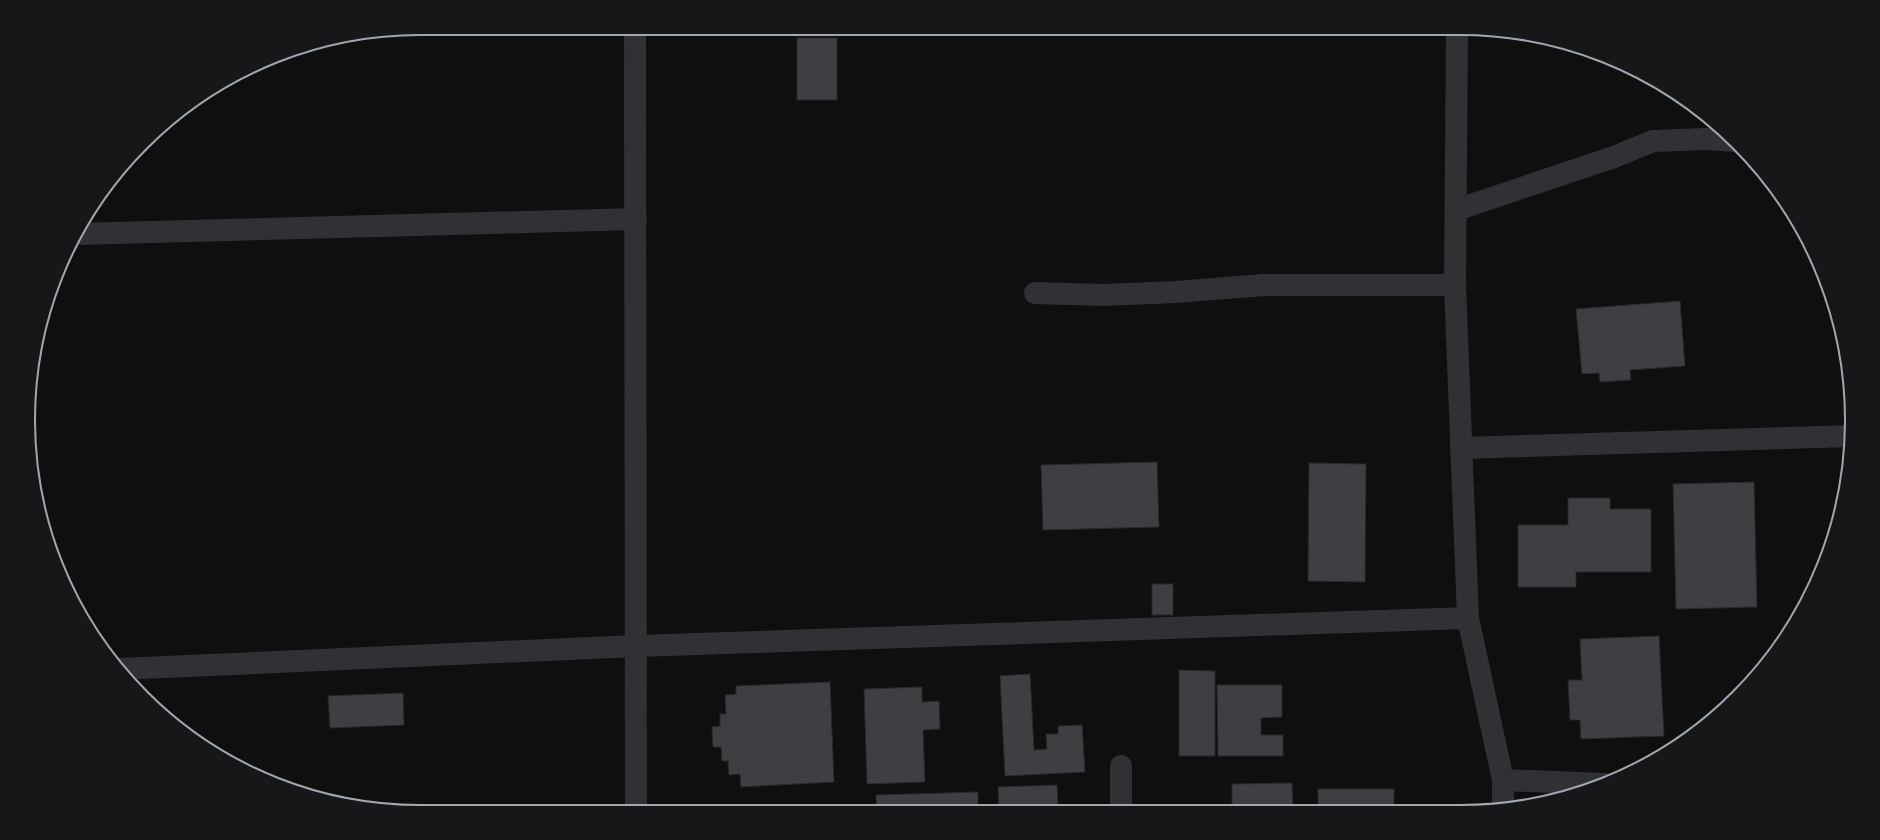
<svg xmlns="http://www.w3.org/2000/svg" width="1880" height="840" font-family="Helvetica,sans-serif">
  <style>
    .building { fill: #3e3f43; stroke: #29292c }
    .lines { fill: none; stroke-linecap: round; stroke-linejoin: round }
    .street { stroke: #303135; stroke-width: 22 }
    .rim { fill: none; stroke: #a0a7b1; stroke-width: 2 }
  </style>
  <rect width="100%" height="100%" fill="#0f0f10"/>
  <g class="building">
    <rect x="797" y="38" width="40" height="62"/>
    <path d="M 1680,301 L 1685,366 L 1630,370 L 1631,380 L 1600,382 L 1599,373 L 1582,374 L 1576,309 Z"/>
    <path d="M 1157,462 L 1159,527 L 1043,530 L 1041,465 Z"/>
    <path d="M 1309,463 L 1366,464 L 1365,582 L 1308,581 Z"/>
    <path d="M 1754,482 L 1757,607 L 1676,609 L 1673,484 Z"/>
    <path d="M 1568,498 L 1610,498 L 1610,509 L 1651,509 L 1651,572 L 1576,572 L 1576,587 L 1518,587 L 1518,525 L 1568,525 Z"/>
    <rect x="1152" y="584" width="21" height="31"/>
    <path d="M 1659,636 L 1664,736 L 1581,739 L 1580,720 L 1570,720 L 1568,680 L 1582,680 L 1580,639 Z"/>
    <path d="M 1179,670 L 1215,671 L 1215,756 L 1179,756 Z"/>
    <path d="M 1030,674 L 1034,750 L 1047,749 L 1046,734 L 1058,734 L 1058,726 L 1082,725 L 1085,772 L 1005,776 L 1000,676 Z"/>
    <path d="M 830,682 L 834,782 L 741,787 L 740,774 L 729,775 L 728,761 L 722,761 L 721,747 L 713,747 L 712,727 L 720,726 L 720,714 L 726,714 L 725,695 L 736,694 L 736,686 Z"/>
    <path d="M 1217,685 L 1282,685 L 1282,717 L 1261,718 L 1261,735 L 1283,735 L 1283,756 L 1218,756 Z"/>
    <path d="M 922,687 L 922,702 L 939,701 L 940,729 L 923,730 L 925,782 L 867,784 L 864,689 Z"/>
    <path d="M 403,693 L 404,725 L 330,728 L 328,696 Z"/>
    <path d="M 1292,783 L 1293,809 L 1232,809 L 1232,784 Z"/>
    <path d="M 1057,785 L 1058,810 L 999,810 L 998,787 Z"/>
    <rect x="1318" y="789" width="76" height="20"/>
    <path d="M 978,792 L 978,810 L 877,811 L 876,795 Z"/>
  </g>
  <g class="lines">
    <g class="street">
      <path d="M 635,28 L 636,811"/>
      <path d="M 1457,28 L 1455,285 L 1468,618 L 1503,780 L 1503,809"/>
      <path d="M 1456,210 L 1614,157 L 1653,141 L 1705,139 L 1735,141"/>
      <path d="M 76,234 L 636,219"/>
      <path d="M 1035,293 L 1104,295 L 1176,292 L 1264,285 L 1455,285"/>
      <path d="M 1461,448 L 1850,436"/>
      <path d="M 119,669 L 636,646 L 1468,618"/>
      <path d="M 1121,766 L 1121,810"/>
      <path d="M 1503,780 L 1604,784"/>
    </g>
  </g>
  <path d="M0 0H1880V840H0ZM420 35H1460A385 385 0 0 1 1845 420V420A385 385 0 0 1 1460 805H420A385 385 0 0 1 35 420V420A385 385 0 0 1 420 35Z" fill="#161718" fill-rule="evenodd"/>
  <path class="rim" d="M420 35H1460A385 385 0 0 1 1845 420V420A385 385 0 0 1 1460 805H420A385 385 0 0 1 35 420V420A385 385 0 0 1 420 35Z"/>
</svg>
